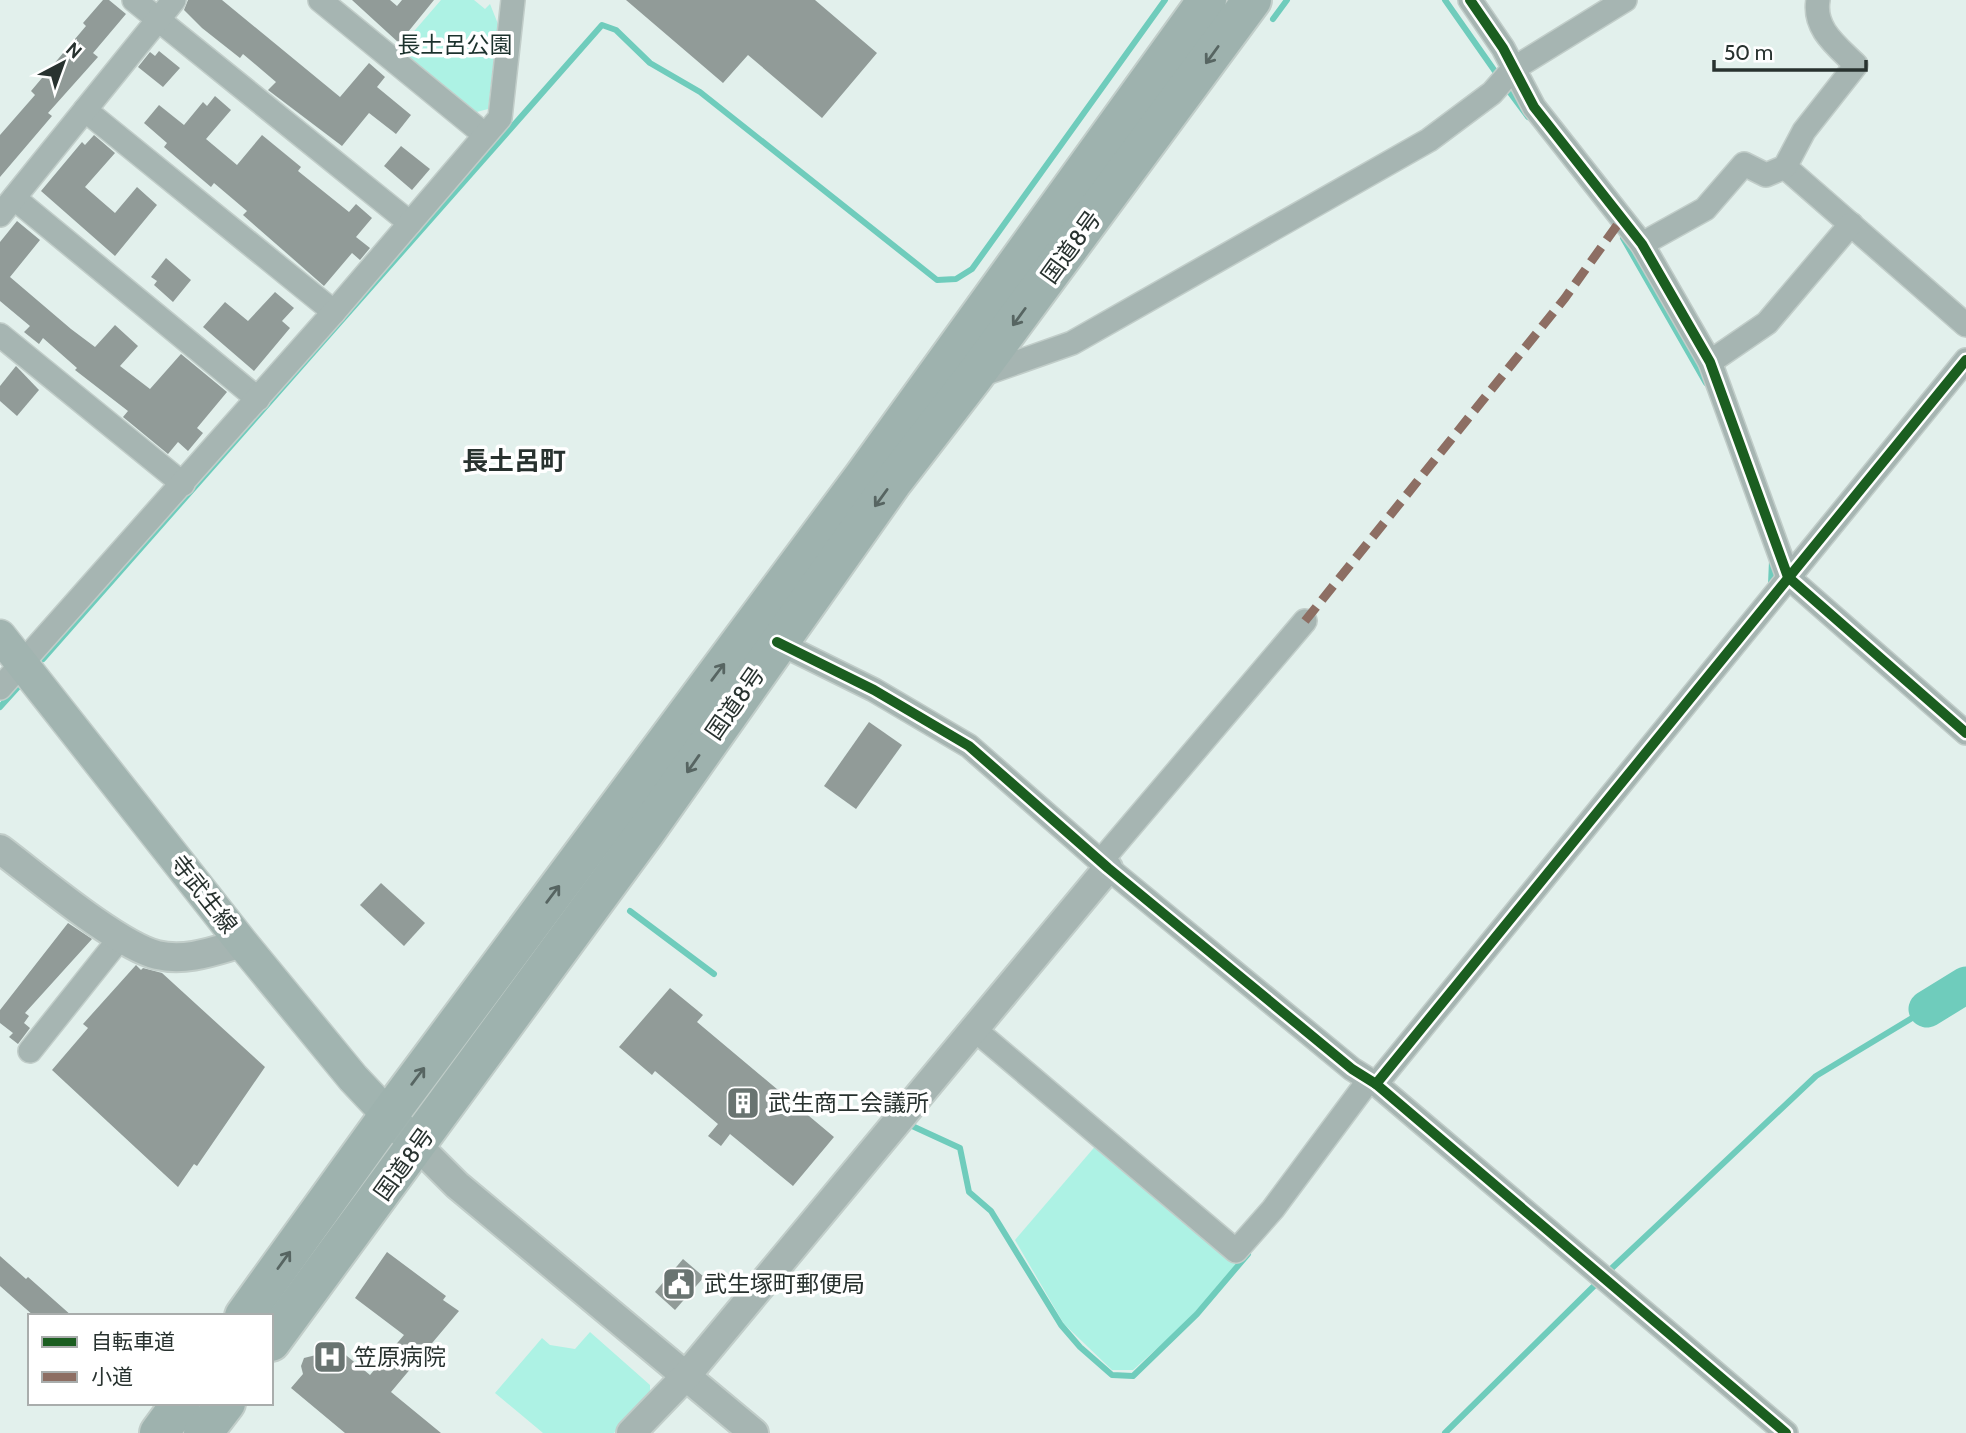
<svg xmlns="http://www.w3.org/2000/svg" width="1966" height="1433" font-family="Cabin,'Noto Sans JP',sans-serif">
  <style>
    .green { fill: #adf2e4 }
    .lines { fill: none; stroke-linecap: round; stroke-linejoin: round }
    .stream { stroke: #6fccbc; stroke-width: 6 }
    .river { stroke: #6fccbc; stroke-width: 37 }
    .building { fill: #919b98 }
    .minor-casing { stroke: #c1cdc9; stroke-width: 26 }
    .tertiary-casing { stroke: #c1cdc9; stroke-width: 32 }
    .secondary-casing { stroke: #c1cdc9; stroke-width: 35 }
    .trunk-casing { stroke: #c1cdc9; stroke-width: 42 }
    .minor { stroke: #a6b5b2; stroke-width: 23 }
    .tertiary { stroke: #a6b5b2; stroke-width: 28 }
    .secondary { stroke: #a1b4b0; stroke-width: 32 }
    .trunk { stroke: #9eb2ae; stroke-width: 38 }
    .quiet { stroke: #8d6e63; stroke-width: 9; stroke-dasharray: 18 9; stroke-linecap: butt }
    .cycleway-casing { stroke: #fff; stroke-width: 15 }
    .cycleway { stroke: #1b5e20; stroke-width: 10 }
    .oneway { stroke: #576562 }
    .labels { text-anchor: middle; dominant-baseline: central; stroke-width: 7; stroke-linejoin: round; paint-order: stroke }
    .park-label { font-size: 23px; fill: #1c322d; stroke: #fff }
    .street-label { font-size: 23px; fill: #28322f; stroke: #fff }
    .poi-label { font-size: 23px; fill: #28322f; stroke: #fff; text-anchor: start }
    .quarter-label { font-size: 26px; font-weight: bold; fill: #28322f; stroke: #fff }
  </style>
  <rect width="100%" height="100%" fill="#e2f0ec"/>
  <g class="green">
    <path d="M 441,0 L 474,0 L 485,9 L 490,4 L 498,24 L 488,109 L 473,113 L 397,51 Z"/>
    <path d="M 1098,1143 L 1236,1262 L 1233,1271 L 1183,1325 L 1133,1370 L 1112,1370 L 1064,1324 L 1015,1240 Z"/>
    <path d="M 590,1332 L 650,1385 L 650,1397 L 614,1433 L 543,1433 L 495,1393 L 542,1338 L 550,1345 L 575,1349 Z"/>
  </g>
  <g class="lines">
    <g class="stream">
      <path d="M 1445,0 L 1499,77"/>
      <path d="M 1273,19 L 1287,0"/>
      <path d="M 1505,86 L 1528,117"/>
      <path d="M 1623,238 L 1706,383"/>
      <path d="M 1771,584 L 1772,561"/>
      <path d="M 43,659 L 602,25 L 616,30 L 650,63 L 700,92 L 937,280 L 956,279 L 972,269 L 1165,0"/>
      <path d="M 0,707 L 19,686"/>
      <path d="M 630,911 L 714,974"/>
      <path d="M 910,1125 L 960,1148 L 969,1192 L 991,1211 L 1061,1325 L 1080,1347 L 1112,1375 L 1133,1376 L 1197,1314 L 1248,1254"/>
      <path d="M 1612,1268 L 1816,1076 L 1927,1009"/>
      <path d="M 1445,1433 L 1596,1284"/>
    </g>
    <path class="river" d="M 1927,1009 L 1966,985"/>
  </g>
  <g class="building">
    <path d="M 103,0 L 109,0 L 126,14 L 93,53 L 98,57 L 48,113 L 52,116 L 0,177 L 0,135 L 35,95 L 31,91 L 86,26 L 83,23 Z"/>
    <path d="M 188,0 L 222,0 L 340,97 L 369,63 L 385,77 L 377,87 L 411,115 L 396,134 L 369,113 L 342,146 L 268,90 L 276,82 L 243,54 L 240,58 L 202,28 L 184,10 Z"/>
    <path d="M 352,0 L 390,0 L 397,6 L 402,0 L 434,0 L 399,43 Z"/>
    <path d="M 626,0 L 815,0 L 877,53 L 822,118 L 748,55 L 723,83 Z"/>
    <path d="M 159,51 L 180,68 L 163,87 L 138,67 L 150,52 L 155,56 Z"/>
    <path d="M 215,96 L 231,110 L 206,139 L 237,165 L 262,135 L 301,167 L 298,171 L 349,212 L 356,204 L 372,218 L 356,237 L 370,248 L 360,260 L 352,253 L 324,286 L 243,215 L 247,211 L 214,183 L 211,187 L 164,147 L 167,143 L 144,123 L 159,105 L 184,125 L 203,102 L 207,106 Z"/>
    <path d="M 94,135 L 115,153 L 85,187 L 115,213 L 137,187 L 157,205 L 115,256 L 41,191 L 82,142 L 85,145 Z"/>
    <path d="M 401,146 L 430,169 L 412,190 L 384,166 Z"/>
    <path d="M 17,221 L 40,240 L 10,277 L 71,329 L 95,347 L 115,325 L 138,346 L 120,366 L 150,389 L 181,354 L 227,392 L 197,428 L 203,433 L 188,451 L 178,442 L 168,454 L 123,417 L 128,411 L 75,370 L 77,368 L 43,338 L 39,344 L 24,332 L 30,326 L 0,301 L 0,242 Z"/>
    <path d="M 166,258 L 191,280 L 173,302 L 154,285 L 157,281 L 151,277 Z"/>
    <path d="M 275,292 L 294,308 L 282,321 L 290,328 L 254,371 L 203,327 L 225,302 L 248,321 Z"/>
    <path d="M 16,366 L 39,390 L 17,416 L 0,401 L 0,386 Z"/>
    <path d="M 869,722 L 902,745 L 856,809 L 824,786 Z"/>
    <path d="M 381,883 L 425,923 L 404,946 L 360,905 Z"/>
    <path d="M 68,923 L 92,939 L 25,1013 L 29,1016 L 24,1023 L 30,1028 L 18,1044 L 9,1037 L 13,1033 L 0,1023 L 0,1010 Z"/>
    <path d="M 136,965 L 141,970 L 143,968 L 162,973 L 265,1067 L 197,1166 L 194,1164 L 178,1187 L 52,1070 L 88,1028 L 83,1024 Z"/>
    <path d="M 670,988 L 703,1015 L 697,1022 L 834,1137 L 793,1186 L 730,1134 L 721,1146 L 708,1136 L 718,1124 L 655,1071 L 652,1075 L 619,1047 Z"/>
    <path d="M 387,1252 L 446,1296 L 443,1300 L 459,1311 L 391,1392 L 441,1433 L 345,1433 L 291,1388 L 303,1374 L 301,1366 L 304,1358 L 320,1354 L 330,1342 L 370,1375 L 404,1335 L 355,1298 Z"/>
    <path d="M 0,1256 L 26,1279 L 28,1277 L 72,1316 L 34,1316 L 0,1286 Z"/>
    <path d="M 683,1259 L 704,1277 L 675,1310 L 655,1292 Z"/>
  </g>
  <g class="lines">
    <defs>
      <g id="minor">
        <path d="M 134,0 L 410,223"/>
        <path d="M 320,0 L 485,135"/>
        <path d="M 1470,0 L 1503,48 L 1534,107 L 1642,244 L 1710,362 L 1788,577 L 1966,733"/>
        <path d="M 85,110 L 334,312"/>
        <path d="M 1785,167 L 1966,325"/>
        <path d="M 14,198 L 258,399"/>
        <path d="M 0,215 L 174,0"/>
        <path d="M 1642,244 L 1705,209 L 1744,164 L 1766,175 L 1785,167 L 1804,131 L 1856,65 C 1837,46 1813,29 1818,0"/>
        <path d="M 0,335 L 183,484"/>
        <path d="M 1710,362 L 1767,323 L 1851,224"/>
        <path d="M 978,376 L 1072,343 L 1429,140 L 1492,93 L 1513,69 L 1625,0"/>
        <path d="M 777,642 L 874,690 L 969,746 L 1108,868 L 1352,1069 L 1376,1084 L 1786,1433"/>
        <path d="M 0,688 L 334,312 L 500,118 L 513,0"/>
        <path d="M 1101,861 L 1305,621"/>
        <path d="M 974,1029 L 1236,1251 L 1273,1209 L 1369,1080"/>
        <path d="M 30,1051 L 121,937"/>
        <path d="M 1376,1084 L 1966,360"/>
      </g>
      <g id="tertiary">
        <path d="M 0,849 C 36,876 117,945 157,955 C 186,962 214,951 242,943"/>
        <path d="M 417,1145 L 457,1185 L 754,1433"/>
        <path d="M 631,1433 L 686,1376 L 1108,868"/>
      </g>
      <path id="secondary" d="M 0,636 L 242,943 L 353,1078 L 403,1131"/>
      <g id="trunk">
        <path d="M 244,1316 L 388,1116 L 863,477 L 1207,0"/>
        <path d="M 271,1342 L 647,830 L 892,483 L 973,378 L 1252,0"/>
        <path d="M 159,1433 L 181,1403"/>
        <path d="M 203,1433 L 226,1403"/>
      </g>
    </defs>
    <use href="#minor" class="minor-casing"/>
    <use href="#tertiary" class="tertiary-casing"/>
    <use href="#secondary" class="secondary-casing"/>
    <use href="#trunk" class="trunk-casing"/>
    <use href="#minor" class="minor"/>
    <use href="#tertiary" class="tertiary"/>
    <use href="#secondary" class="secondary"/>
    <use href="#trunk" class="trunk"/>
    <path class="quiet" d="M 1305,621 L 1565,298 L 1623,217"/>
    <defs>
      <g id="cycleway">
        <path d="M 1470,0 L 1503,48 L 1534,107 L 1642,244 L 1710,362 L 1788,577 L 1966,733"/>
        <path d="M 777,642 L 874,690 L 969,746 L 1108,868 L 1352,1069 L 1376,1084 L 1786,1433"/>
        <path d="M 1376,1084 L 1966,360"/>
      </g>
    </defs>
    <use href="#cycleway" class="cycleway-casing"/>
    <use href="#cycleway" class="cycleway"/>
  </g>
  <defs><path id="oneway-shaft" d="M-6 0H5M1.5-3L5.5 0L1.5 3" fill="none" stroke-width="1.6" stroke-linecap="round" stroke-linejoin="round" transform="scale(1.75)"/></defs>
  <g class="oneway">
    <use href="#oneway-shaft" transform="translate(1212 55) rotate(126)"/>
    <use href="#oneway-shaft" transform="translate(1019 317) rotate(126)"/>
    <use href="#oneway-shaft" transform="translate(881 498) rotate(126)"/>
    <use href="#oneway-shaft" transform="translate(718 672) rotate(-53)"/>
    <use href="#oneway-shaft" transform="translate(693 764) rotate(125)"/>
    <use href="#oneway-shaft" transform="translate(553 894) rotate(-53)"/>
    <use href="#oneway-shaft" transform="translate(418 1076) rotate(-53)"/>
    <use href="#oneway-shaft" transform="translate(284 1260) rotate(-54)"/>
  </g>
  <defs>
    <symbol id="building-square" viewBox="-11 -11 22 22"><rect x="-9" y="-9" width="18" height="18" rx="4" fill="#697471" stroke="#fff"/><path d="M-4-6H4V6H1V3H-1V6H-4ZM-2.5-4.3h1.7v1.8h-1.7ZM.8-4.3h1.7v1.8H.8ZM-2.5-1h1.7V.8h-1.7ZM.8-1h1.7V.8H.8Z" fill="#fff"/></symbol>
    <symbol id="civic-square" viewBox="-11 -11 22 22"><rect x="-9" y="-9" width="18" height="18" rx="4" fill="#697471" stroke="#fff"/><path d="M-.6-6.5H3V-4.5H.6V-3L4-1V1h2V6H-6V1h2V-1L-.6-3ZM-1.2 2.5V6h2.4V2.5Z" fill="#fff"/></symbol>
    <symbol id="hospital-square" viewBox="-11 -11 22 22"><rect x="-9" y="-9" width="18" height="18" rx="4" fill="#697471" stroke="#fff"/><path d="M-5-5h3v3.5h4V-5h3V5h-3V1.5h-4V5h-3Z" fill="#fff"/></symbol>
  </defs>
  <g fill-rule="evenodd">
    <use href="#building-square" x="724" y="1084" width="38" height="38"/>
    <use href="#civic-square" x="660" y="1265" width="38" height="38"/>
    <use href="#hospital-square" x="311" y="1338" width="38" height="38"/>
  </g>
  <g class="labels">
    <g class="park-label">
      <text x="455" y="45">長土呂公園</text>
    </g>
    <g class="street-label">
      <text transform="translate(1071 247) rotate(-54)">国道8号</text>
      <text transform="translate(735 703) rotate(-55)">国道8号</text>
      <text transform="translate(204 894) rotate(52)">寺武生線</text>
      <text transform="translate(404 1164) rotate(-54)">国道8号</text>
    </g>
    <g class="poi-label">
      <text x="768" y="1103">武生商工会議所</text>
      <text x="704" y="1284">武生塚町郵便局</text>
      <text x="354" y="1357">笠原病院</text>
    </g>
    <g class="quarter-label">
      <text x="514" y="461">長土呂町</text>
    </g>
  </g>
  <rect x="28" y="1314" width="245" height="91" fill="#ffffff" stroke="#a9adac" stroke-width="2"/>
  <rect x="42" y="1337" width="35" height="10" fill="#1b5e20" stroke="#a9adac" stroke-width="2"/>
  <text x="91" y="1349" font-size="21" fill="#28322f">自転車道</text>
  <rect x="42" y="1372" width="35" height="10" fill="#8d6e63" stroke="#a9adac" stroke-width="2"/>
  <text x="91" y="1384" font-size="21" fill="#28322f">小道</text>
  <g transform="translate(63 63) rotate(41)" stroke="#ffffff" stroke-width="5" paint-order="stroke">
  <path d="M0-5L12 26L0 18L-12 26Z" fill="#28322f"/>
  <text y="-10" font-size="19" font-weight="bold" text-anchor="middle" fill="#28322f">N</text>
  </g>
  <path d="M1714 60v10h152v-10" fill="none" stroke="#28322f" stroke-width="3.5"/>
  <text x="1724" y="60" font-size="21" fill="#28322f" stroke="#ffffff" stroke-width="5" paint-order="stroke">50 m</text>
</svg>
